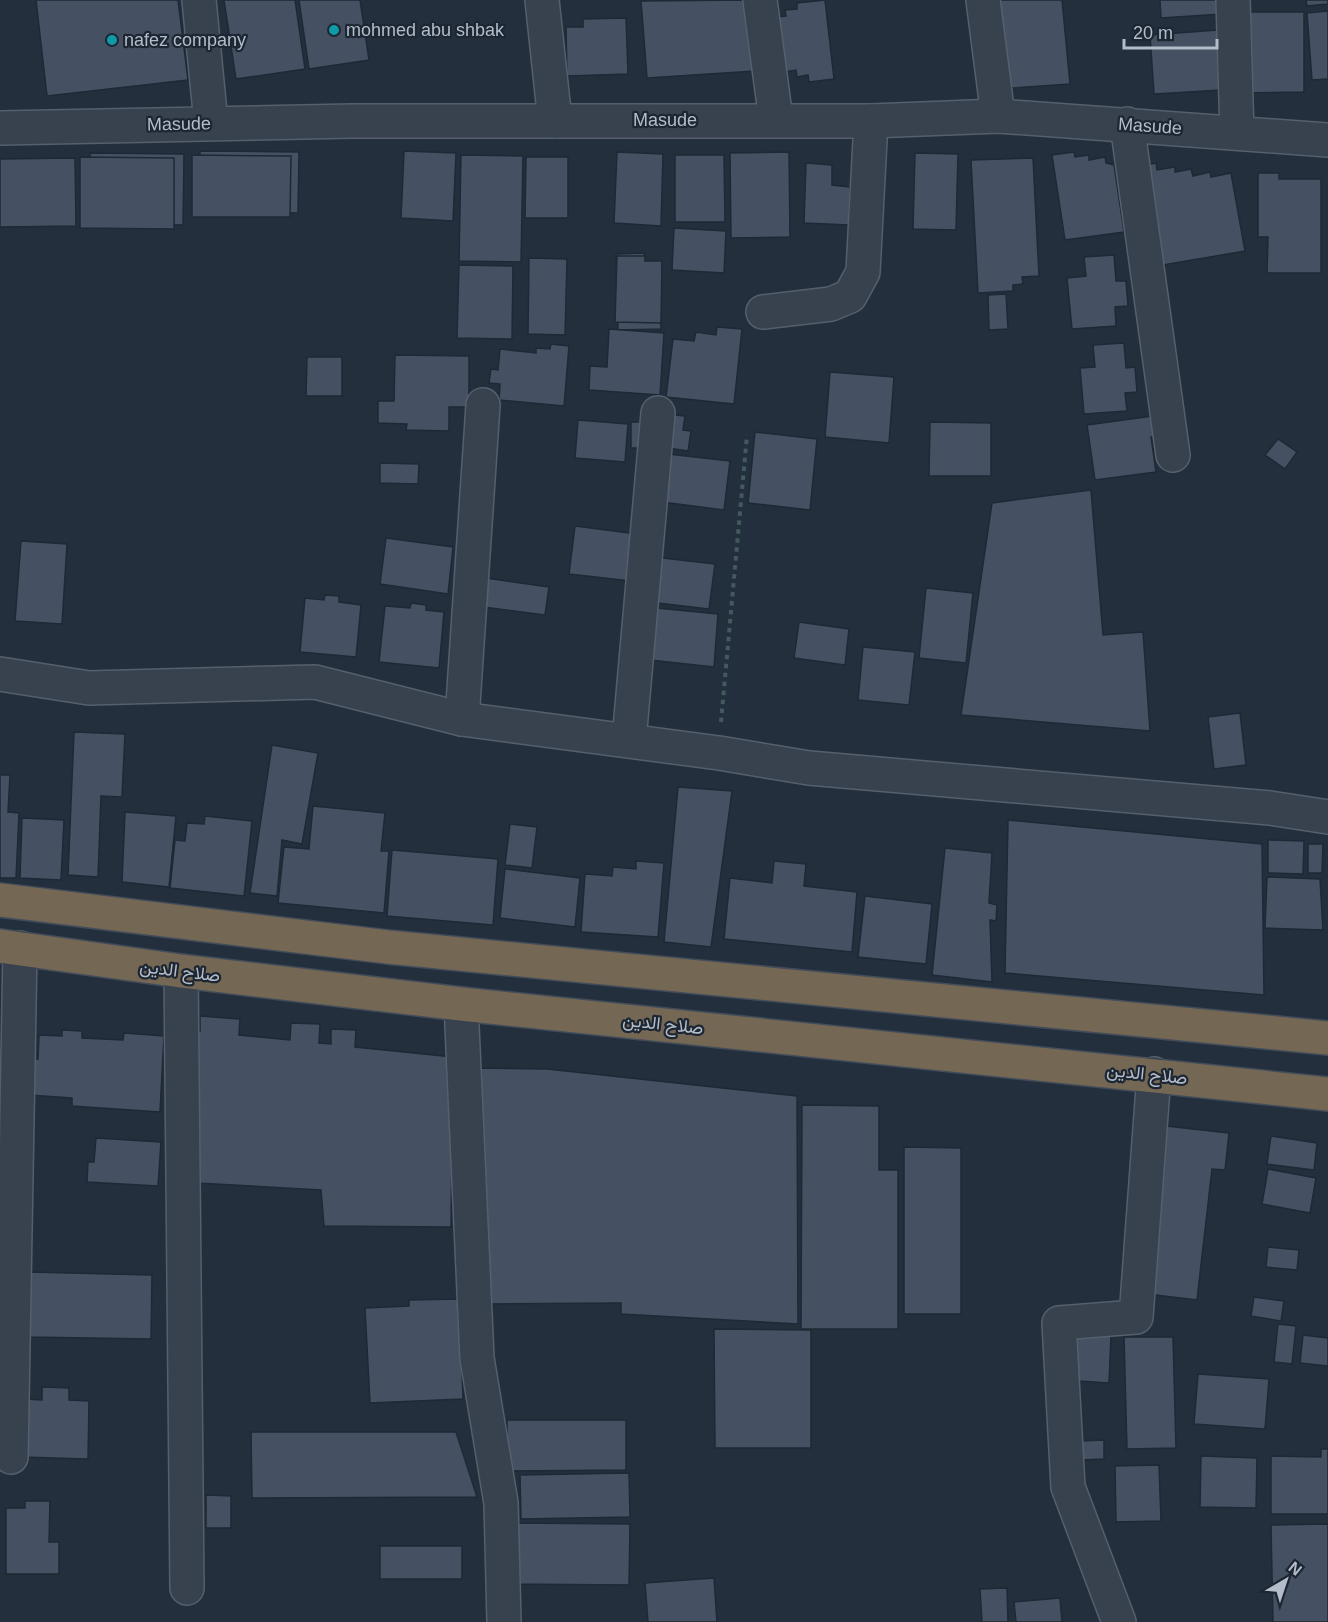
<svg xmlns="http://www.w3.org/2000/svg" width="1328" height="1622" font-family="Helvetica,Vazirmatn,sans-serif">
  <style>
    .building { fill: #455162; stroke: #1f2835; stroke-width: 1.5 }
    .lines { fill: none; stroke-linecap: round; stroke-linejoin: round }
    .minor-casing { stroke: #565f6c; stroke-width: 36 }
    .highway-casing { stroke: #434c59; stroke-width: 36 }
    .path { stroke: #44595c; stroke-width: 4; stroke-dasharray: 4.5 4.5; stroke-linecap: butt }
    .minor { stroke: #38414e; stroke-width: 33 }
    .highway { stroke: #746855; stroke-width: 33 }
    .culture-dot { fill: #0f9aa8; stroke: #1d2633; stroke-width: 2 }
    .labels { text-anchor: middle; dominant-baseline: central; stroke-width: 4.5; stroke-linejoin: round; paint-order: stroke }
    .poi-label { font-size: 18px; fill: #b4bcc9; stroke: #1d2633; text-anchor: start }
    .street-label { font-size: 18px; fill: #b4bcc9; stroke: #1d2633 }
  </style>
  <rect width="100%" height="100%" fill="#242f3e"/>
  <g class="building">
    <path d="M 36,0 L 178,0 L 188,80 L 47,96 Z"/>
    <path d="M 224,0 L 295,0 L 305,69 L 236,79 Z"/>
    <path d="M 299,0 L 360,0 L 369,60 L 309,69 Z"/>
    <path d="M 750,0 L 755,71 L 647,78 L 641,1 Z"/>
    <path d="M 825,0 L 834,79 L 809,82 L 808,75 L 797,77 L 796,70 L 784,72 L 777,17 L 786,16 L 785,10 L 797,9 L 797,3 Z"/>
    <path d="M 993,0 L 1062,0 L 1070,84 L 1013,88 L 998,79 Z"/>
    <path d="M 1160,0 L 1221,0 L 1222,14 L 1161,18 Z"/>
    <path d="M 1306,0 L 1328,0 L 1328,4 L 1307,6 Z"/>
    <path d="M 1328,11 L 1328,79 L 1312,80 L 1307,13 Z"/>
    <path d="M 1241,12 L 1304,12 L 1304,92 L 1242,93 Z"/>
    <path d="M 626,18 L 628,74 L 567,76 L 566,27 L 583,27 L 583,19 Z"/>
    <path d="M 1218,30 L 1222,90 L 1154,94 L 1150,35 Z"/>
    <path d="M 200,151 L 299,152 L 298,213 L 200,212 Z"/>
    <path d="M 404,151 L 456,153 L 453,221 L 401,218 Z"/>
    <path d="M 617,152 L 663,154 L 661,226 L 614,223 Z"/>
    <path d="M 789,152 L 790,237 L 731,238 L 730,153 Z"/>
    <path d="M 1074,152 L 1075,157 L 1089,155 L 1089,160 L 1105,157 L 1106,163 L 1114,165 L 1124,232 L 1065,240 L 1052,155 Z"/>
    <path d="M 90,153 L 184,154 L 183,225 L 90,224 Z"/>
    <path d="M 915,153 L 958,154 L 956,230 L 913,229 Z"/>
    <path d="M 192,155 L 291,156 L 290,217 L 192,217 Z"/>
    <path d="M 461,155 L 523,156 L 521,262 L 459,261 Z"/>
    <path d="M 675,155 L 724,155 L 725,222 L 675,222 Z"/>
    <path d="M 80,157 L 174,158 L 174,229 L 80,228 Z"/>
    <path d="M 526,157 L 568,157 L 568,218 L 525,218 Z"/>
    <path d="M 75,158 L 76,226 L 0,227 L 0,159 Z"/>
    <path d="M 1033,158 L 1039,276 L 1022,277 L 1023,284 L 1013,285 L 1013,291 L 978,293 L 971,160 Z"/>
    <path d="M 806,163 L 832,165 L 832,185 L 850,187 L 849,225 L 804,223 Z"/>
    <path d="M 1156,163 L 1157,170 L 1175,167 L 1175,172 L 1191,169 L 1193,176 L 1210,172 L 1211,177 L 1231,173 L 1245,251 L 1157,266 L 1139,166 Z"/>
    <path d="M 1258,173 L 1279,173 L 1279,179 L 1321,179 L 1321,273 L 1267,273 L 1268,237 L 1258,237 Z"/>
    <path d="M 674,228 L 726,231 L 724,273 L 672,270 Z"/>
    <path d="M 644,253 L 645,262 L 659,262 L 661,329 L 618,330 L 616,254 Z"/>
    <path d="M 1114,255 L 1116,281 L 1126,281 L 1128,306 L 1115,307 L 1116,326 L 1072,329 L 1067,278 L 1086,276 L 1084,257 Z"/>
    <path d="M 617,256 L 645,256 L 645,261 L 662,261 L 661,323 L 615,322 Z"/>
    <path d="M 529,258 L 567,259 L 565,335 L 528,334 Z"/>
    <path d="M 459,265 L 513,266 L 512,339 L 457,338 Z"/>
    <path d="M 1006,294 L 1008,329 L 989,330 L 988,295 Z"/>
    <path d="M 717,327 L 742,329 L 734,404 L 666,397 L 673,339 L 694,341 L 696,332 L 716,335 Z"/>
    <path d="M 609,329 L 664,333 L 660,395 L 589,390 L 590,366 L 607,367 Z"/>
    <path d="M 1124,343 L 1126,368 L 1135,367 L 1137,392 L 1125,393 L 1127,411 L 1084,414 L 1080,368 L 1095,367 L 1093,345 Z"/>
    <path d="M 551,344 L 569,346 L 564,406 L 499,400 L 500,384 L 489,383 L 491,369 L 498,370 L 500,349 L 536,353 L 536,348 L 550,349 Z"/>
    <path d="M 395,355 L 469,356 L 469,407 L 449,407 L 449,431 L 406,430 L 407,424 L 378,423 L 378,401 L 394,401 Z"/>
    <path d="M 307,357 L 342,357 L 342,396 L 306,396 Z"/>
    <path d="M 830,372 L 894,377 L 889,443 L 825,437 Z"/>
    <path d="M 665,414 L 685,416 L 683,430 L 691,431 L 688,451 L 661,447 Z"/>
    <path d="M 1153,416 L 1156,437 L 1151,437 L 1156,472 L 1095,480 L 1087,425 Z"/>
    <path d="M 578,420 L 628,424 L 625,462 L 575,458 Z"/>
    <rect x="631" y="422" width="18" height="26"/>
    <path d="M 930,422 L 991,423 L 991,476 L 929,476 Z"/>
    <path d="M 755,432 L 817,439 L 810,510 L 748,503 Z"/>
    <path d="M 1278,439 L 1297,452 L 1285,469 L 1265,455 Z"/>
    <path d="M 668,454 L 730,461 L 724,510 L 662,502 Z"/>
    <path d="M 380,463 L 419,464 L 418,484 L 380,483 Z"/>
    <path d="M 1091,490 L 1103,635 L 1143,632 L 1150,731 L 961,715 L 992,503 Z"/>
    <path d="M 575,526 L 637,534 L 631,581 L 569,574 Z"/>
    <path d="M 386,538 L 453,547 L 448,594 L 380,584 Z"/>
    <path d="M 21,541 L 67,544 L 62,624 L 15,621 Z"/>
    <path d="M 654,557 L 715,564 L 709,609 L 649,602 Z"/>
    <path d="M 486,578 L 549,587 L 545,615 L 483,607 Z"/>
    <path d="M 926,588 L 973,593 L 966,663 L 919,658 Z"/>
    <path d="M 325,595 L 339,596 L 339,602 L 361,605 L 356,657 L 300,652 L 305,598 L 324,600 Z"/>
    <path d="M 411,603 L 426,605 L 426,610 L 444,612 L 439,668 L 379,662 L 385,606 L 410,608 Z"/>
    <path d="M 646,607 L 718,614 L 714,667 L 641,659 Z"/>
    <path d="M 799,622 L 849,629 L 845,665 L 794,658 Z"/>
    <path d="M 863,647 L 915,652 L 909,705 L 858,700 Z"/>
    <path d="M 1240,713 L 1246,765 L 1214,769 L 1208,717 Z"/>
    <path d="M 74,732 L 125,734 L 122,797 L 101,796 L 98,877 L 68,875 Z"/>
    <path d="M 272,745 L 318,753 L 302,844 L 282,840 L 277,896 L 250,893 Z"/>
    <path d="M 0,775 L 10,775 L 8,812 L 19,813 L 16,878 L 0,878 Z"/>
    <path d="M 678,787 L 732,791 L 711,947 L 664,942 Z"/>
    <path d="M 313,806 L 385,813 L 381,851 L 389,851 L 384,913 L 278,903 L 284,847 L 309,849 Z"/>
    <path d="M 125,812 L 176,816 L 169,887 L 122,882 Z"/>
    <path d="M 205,816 L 252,821 L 244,896 L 170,888 L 175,840 L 185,841 L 187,823 L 204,824 Z"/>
    <path d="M 22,818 L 64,820 L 61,880 L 20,878 Z"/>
    <path d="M 1008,820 L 1262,844 L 1264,995 L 1005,973 Z"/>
    <path d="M 510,824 L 537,827 L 532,868 L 505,865 Z"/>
    <path d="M 1268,840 L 1304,841 L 1303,874 L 1268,873 Z"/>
    <path d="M 1308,844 L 1323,844 L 1322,873 L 1308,873 Z"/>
    <path d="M 945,848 L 992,853 L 989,903 L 997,905 L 996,921 L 990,920 L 992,982 L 932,975 Z"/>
    <path d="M 392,850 L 498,859 L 493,925 L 387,916 Z"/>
    <path d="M 636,861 L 664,863 L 658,937 L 581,932 L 585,874 L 612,876 L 613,867 L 636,869 Z"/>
    <path d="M 774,861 L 806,864 L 804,886 L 857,892 L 852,952 L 724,939 L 730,878 L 772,883 Z"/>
    <path d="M 505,869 L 580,878 L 575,927 L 500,918 Z"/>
    <path d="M 1267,877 L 1320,879 L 1323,930 L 1265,928 Z"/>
    <path d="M 865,896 L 932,904 L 926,964 L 858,957 Z"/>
    <path d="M 200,1016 L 240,1019 L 239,1035 L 290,1040 L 291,1023 L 320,1024 L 319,1043 L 331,1044 L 331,1029 L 356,1030 L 355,1047 L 453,1057 L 451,1227 L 324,1226 L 321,1190 L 197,1183 L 195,1030 L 200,1031 Z"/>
    <path d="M 62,1030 L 82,1031 L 82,1038 L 123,1040 L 124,1033 L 164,1036 L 160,1112 L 72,1106 L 72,1098 L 28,1095 L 31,1059 L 38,1059 L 39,1035 L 62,1036 Z"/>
    <path d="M 470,1068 L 547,1069 L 797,1096 L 798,1324 L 621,1314 L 621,1303 L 490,1304 Z"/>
    <path d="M 802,1105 L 879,1106 L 879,1170 L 898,1170 L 898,1329 L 801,1329 Z"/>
    <path d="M 1166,1126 L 1229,1133 L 1225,1170 L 1212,1169 L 1197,1300 L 1147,1294 Z"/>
    <path d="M 1271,1136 L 1317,1143 L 1314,1170 L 1267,1164 Z"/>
    <path d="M 96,1138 L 161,1142 L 158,1186 L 87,1182 L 88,1162 L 94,1162 Z"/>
    <path d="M 904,1147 L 961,1148 L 961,1314 L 904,1314 Z"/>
    <path d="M 1268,1169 L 1316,1178 L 1310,1213 L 1262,1204 Z"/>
    <path d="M 1268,1247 L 1299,1250 L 1297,1270 L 1266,1267 Z"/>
    <path d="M 29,1272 L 152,1275 L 151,1339 L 28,1337 Z"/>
    <path d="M 1254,1297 L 1284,1301 L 1281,1321 L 1251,1316 Z"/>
    <path d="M 459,1299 L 463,1399 L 370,1403 L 365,1308 L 409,1306 L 409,1300 Z"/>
    <path d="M 1278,1324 L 1296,1326 L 1292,1364 L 1274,1362 Z"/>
    <path d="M 714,1329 L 811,1330 L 811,1448 L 715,1448 Z"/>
    <path d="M 1065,1334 L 1111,1336 L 1109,1383 L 1063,1380 Z"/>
    <path d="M 1303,1335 L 1328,1338 L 1328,1366 L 1300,1363 Z"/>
    <path d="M 1124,1337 L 1173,1337 L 1176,1448 L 1127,1449 Z"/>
    <path d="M 1198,1374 L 1269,1379 L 1265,1429 L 1194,1424 Z"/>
    <path d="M 42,1387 L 69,1388 L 69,1400 L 89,1401 L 88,1459 L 22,1457 L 24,1399 L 42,1400 Z"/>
    <path d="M 507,1420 L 626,1420 L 626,1470 L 507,1471 Z"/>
    <path d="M 251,1432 L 456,1432 L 477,1497 L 252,1498 Z"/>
    <path d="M 1104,1440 L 1104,1459 L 1081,1460 L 1080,1441 Z"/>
    <path d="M 1321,1449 L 1328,1449 L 1328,1514 L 1271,1514 L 1271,1456 L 1321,1457 Z"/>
    <path d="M 1201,1456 L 1257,1458 L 1256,1508 L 1200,1507 Z"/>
    <path d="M 1159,1465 L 1161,1521 L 1116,1522 L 1115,1466 Z"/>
    <path d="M 629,1473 L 630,1517 L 521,1519 L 520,1475 Z"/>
    <path d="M 206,1495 L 231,1496 L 231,1528 L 206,1528 Z"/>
    <path d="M 25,1501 L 50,1501 L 49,1542 L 59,1542 L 59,1574 L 6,1574 L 6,1508 L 25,1508 Z"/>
    <path d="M 509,1523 L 630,1524 L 629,1585 L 508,1584 Z"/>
    <path d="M 1328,1524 L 1328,1622 L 1273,1622 L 1271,1525 Z"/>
    <rect x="380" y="1546" width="82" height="33"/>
    <path d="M 714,1578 L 717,1622 L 648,1622 L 645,1583 Z"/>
    <path d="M 1007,1588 L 1008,1622 L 982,1622 L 980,1589 Z"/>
    <path d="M 1060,1598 L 1062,1622 L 1016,1622 L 1014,1602 Z"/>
  </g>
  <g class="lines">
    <defs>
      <g id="minor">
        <path d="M 199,0 L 211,123"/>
        <path d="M 542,0 L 555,121"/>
        <path d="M 760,0 L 776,120"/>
        <path d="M 983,0 L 998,116"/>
        <path d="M 1233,0 L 1237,133"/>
        <path d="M 1127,124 L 1173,455"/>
        <path d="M 0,128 L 352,121 L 871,121 L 998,116 L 1328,140"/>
        <path d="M 763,312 L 831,304 L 850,296 L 863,272 L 871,121"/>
        <path d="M 0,674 L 89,688 L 315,682 L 462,719 L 719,753 L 809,768 L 1270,808 L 1328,817"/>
        <path d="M 462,719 L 483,405"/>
        <path d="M 629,740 L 658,413"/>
        <path d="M 181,971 L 187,1588"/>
        <path d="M 461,1004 L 477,1358 L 501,1503 L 504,1622"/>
        <path d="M 11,1457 L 20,948"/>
        <path d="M 1119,1622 L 1068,1487 L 1059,1323 L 1136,1317 L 1154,1074"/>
      </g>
      <g id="highway">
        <path d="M 0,900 L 388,947 L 1328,1038"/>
        <path d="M 0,946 L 181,971 L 461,1004 L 1328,1094"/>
      </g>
    </defs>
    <use href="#minor" class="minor-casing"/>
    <use href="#highway" class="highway-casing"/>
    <path class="path" d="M 721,722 L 747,435"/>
    <use href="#minor" class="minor"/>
    <use href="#highway" class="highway"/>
  </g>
  <g class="culture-dot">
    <circle cx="334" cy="30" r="6"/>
    <circle cx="112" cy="40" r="6"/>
  </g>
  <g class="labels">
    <g class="poi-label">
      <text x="346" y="30">mohmed abu shbak</text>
      <text x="124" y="40">nafez company</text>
    </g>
    <g class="street-label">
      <text x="665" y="120">Masude</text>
      <text transform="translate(179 124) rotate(-1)">Masude</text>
      <text transform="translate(1150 126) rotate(4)">Masude</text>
      <text transform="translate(180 971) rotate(7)">صلاح الدين</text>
      <text transform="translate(663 1024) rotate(6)">صلاح الدين</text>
      <text transform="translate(1147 1074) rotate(6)">صلاح الدين</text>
    </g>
  </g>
  <g transform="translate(1286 1580) rotate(39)" stroke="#1d2633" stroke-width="4.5" paint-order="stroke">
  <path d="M0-4.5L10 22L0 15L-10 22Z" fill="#b4bcc9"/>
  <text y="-9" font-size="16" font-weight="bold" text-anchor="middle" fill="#b4bcc9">N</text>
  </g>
  <path d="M1124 39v9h93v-9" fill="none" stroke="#b4bcc9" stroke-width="3"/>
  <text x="1133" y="39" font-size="18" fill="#b4bcc9" stroke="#1d2633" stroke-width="4.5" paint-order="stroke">20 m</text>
</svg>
